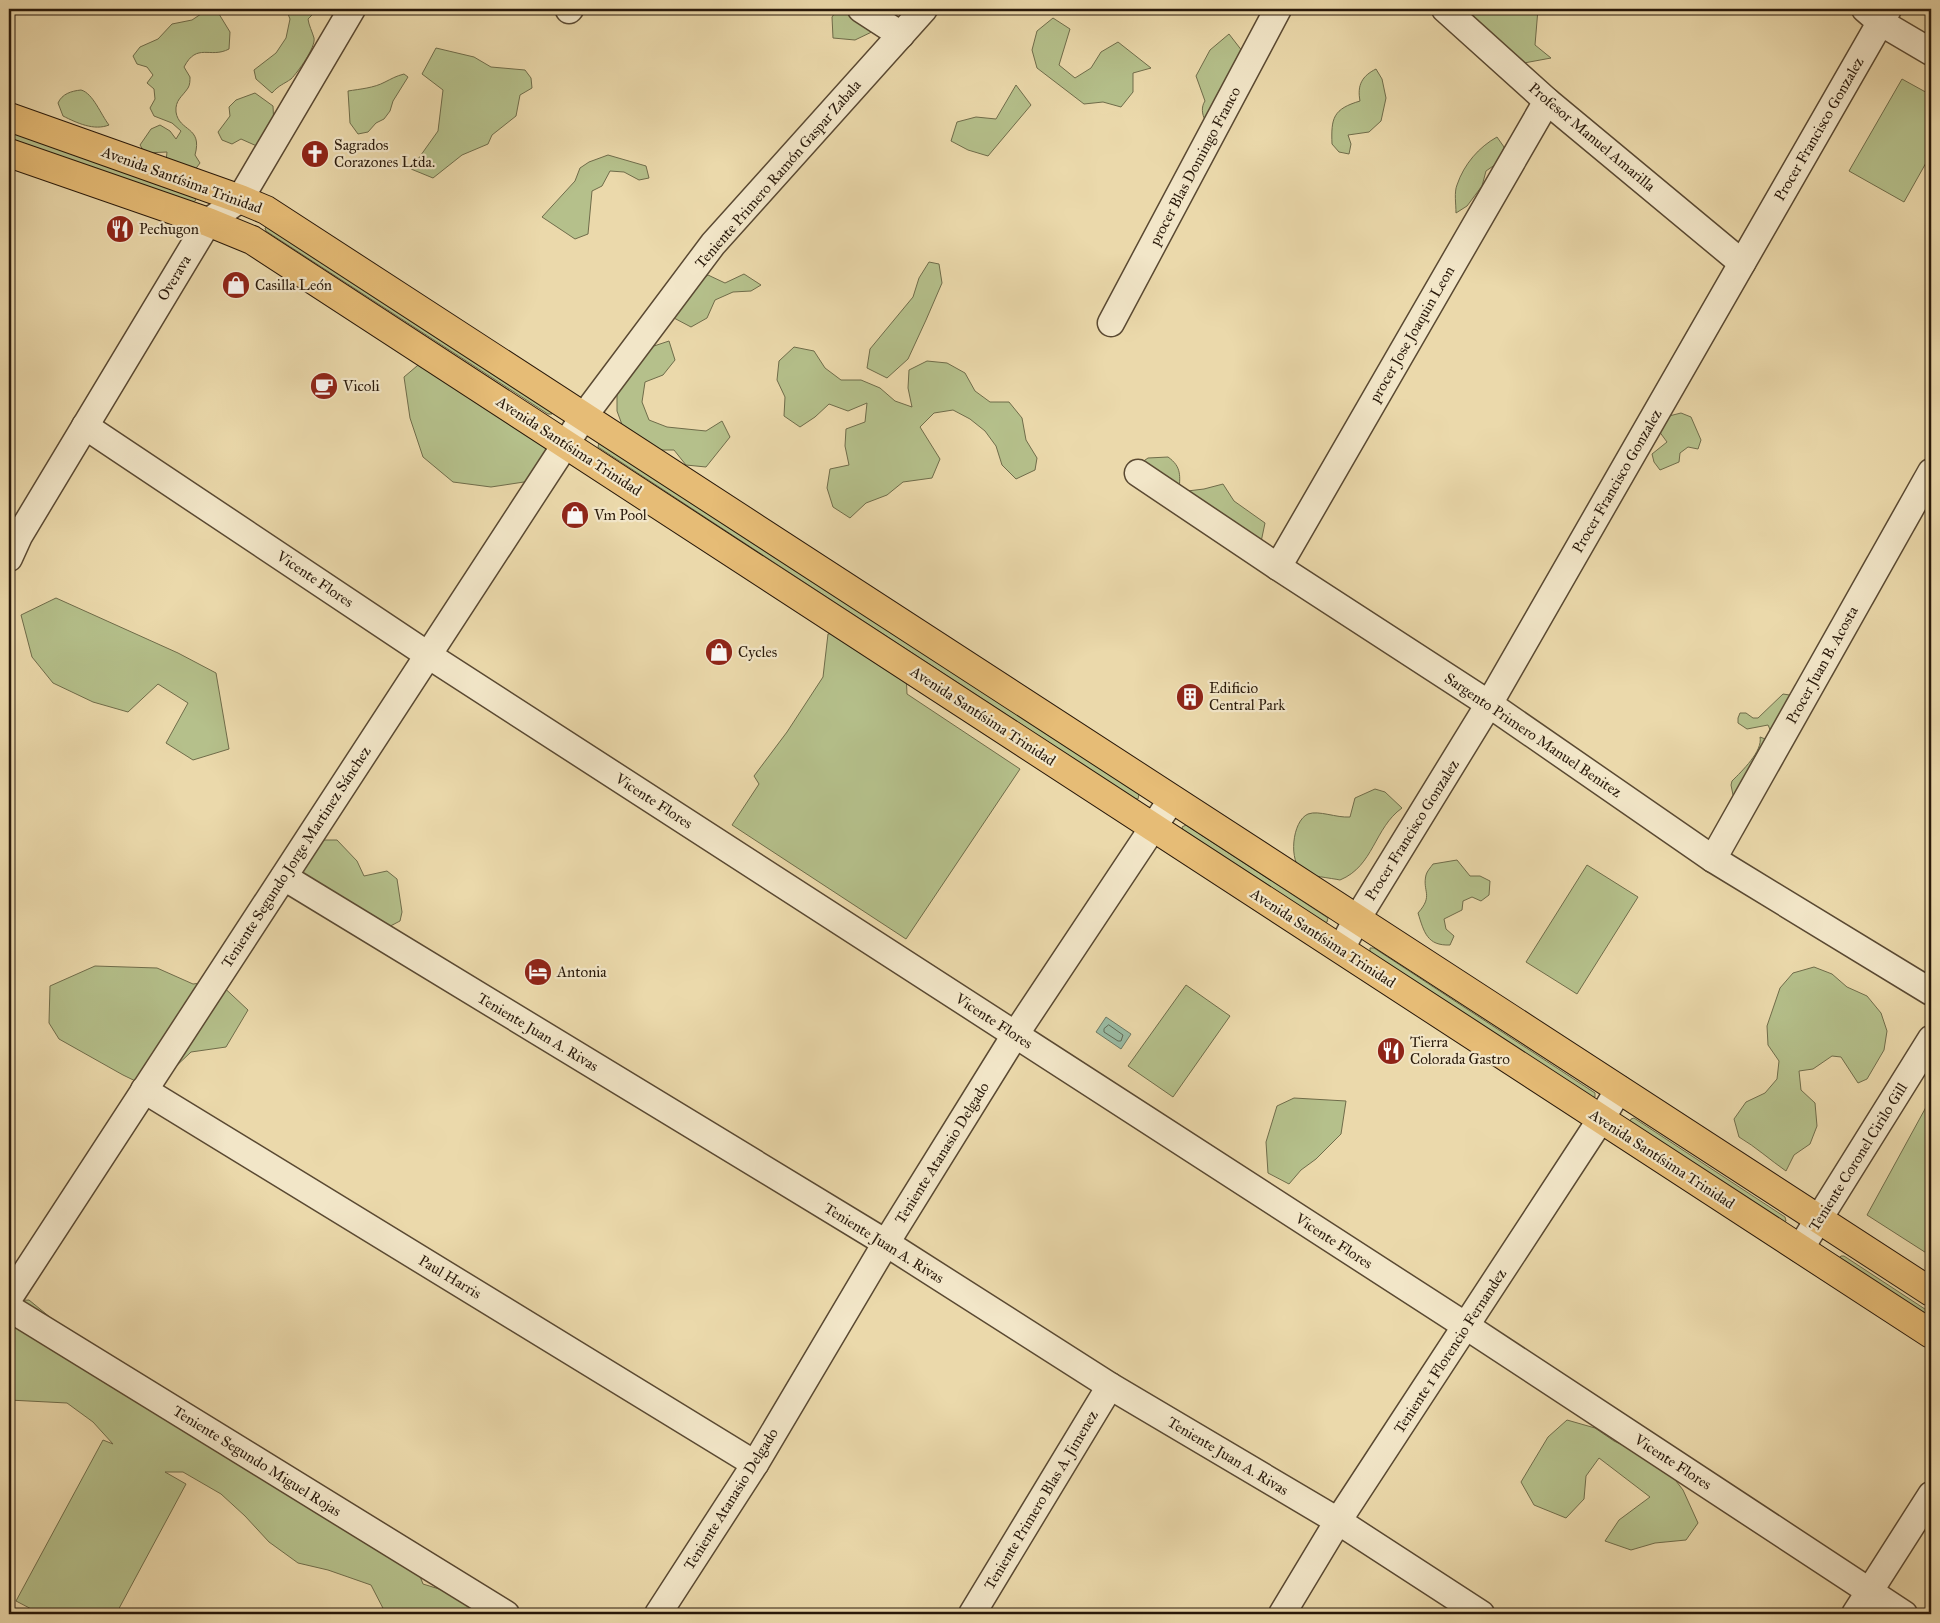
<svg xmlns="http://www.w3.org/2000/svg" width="1940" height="1623" font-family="'IM FELL Great Primer',serif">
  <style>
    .green { fill: #b5c08b; stroke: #6f6c4a }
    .water { fill: #9abba3; stroke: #6d7a66 }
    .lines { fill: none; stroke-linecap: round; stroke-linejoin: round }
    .shore { stroke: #626a56; stroke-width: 1 }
    .minor-casing { stroke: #5a4932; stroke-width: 29 }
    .primary-casing { stroke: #29190a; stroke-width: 30 }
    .minor { stroke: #f2e6c8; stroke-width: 26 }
    .primary { stroke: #e6bc76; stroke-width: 28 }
    .labels { text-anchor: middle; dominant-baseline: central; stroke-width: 4.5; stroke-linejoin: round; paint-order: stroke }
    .street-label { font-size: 15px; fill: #29190a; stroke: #f2e6c8 }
    .poi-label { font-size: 15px; fill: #29190a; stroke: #f2e6c8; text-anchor: start }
  </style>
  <rect width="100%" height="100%" fill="#ebd9ab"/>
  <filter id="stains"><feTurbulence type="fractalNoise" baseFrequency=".004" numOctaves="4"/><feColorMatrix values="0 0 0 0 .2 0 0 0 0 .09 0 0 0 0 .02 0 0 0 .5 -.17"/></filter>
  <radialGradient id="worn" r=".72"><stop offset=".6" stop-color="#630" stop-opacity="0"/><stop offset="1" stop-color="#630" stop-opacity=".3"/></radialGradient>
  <g class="green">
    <path d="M 286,9 L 318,9 L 308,19 C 309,26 312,31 314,38 C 316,47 298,72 291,79 C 284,84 279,85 272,93 L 256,79 L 254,70 L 276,53 L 286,38 L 290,19 Z"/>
    <path d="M 838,9 L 895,9 L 880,28 L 855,40 L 833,38 L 832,17 Z"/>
    <path d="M 1464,9 L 1538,9 L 1535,45 L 1551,58 L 1524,63 Z"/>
    <path d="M 210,12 L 219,14 L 230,32 L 229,49 C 210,59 197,42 184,67 L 190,77 C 190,80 190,85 188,88 C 182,97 175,100 176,112 C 179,132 203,126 195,155 L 200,163 L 194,171 L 166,161 L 167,152 L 145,153 L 140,145 L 151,129 L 160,125 L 170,131 L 176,139 L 181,131 L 172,123 L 154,116 L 150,108 L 155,99 L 154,89 L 147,83 L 153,75 L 147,67 L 137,64 L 133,56 L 140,47 L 158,39 L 172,24 L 192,20 L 201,14 Z"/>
    <path d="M 1053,18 L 1070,29 L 1059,65 L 1075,78 L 1091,68 L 1101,52 L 1118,42 L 1151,68 L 1133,73 L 1133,92 L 1121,107 L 1103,102 L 1084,104 L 1037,68 L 1032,50 L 1037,31 Z"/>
    <path d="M 1229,34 L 1246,56 L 1205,120 C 1202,114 1201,107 1205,101 L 1196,76 L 1210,50 Z"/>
    <path d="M 436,48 L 474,57 L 491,67 L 525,70 L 531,78 L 532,88 L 520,95 L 516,116 L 492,135 L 488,144 L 462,155 L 433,178 L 411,169 L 438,131 L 443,90 L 422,74 Z"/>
    <path d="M 1376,69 L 1382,79 L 1386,98 L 1381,121 L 1369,132 L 1348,135 L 1351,144 L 1349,154 L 1339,152 L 1332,144 C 1331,118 1333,109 1360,101 C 1357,85 1362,76 1376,69 Z"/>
    <path d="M 404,74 L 408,77 L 393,101 L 390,111 L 384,119 L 376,123 L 368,132 L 358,134 L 350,123 L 348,91 C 360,89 374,88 385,82 C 391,79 396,76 404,74 Z"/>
    <path d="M 1902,79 L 1931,95 L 1931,154 L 1904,202 L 1849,171 Z"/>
    <path d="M 1016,85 L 1031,105 L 988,156 L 968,150 L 951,141 L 957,122 L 976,117 L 996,119 Z"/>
    <path d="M 81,90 C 93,93 101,115 109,125 C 94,131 77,123 63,116 L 58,103 C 62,94 71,91 81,90 Z"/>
    <path d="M 255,93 L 273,106 L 274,127 L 259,147 L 241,139 L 232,144 L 222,140 L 218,132 L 230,116 L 229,107 L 236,100 Z"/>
    <path d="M 9,131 L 194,197 L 196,200 L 192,203 L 9,138 Z"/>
    <path d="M 1497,137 L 1504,147 L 1499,162 L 1486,171 L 1482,186 L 1467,206 L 1456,213 C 1456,204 1454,192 1457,185 C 1464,164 1479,147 1497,137 Z"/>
    <path d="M 608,155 L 646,166 L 649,178 L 639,180 L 624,172 L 610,171 L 602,186 L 592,191 L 588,234 L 575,239 L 542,217 L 575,181 L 580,168 L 589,162 Z"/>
    <path d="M 268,226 L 552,412 L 552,414 L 548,414 L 266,231 L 265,228 Z"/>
    <path d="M 929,262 L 939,264 L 942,283 L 926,320 L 908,359 L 887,378 L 867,368 L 870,349 L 913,297 L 919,278 Z"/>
    <path d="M 744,274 L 761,285 L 751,291 L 733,292 L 715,300 L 707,318 L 691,327 L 674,318 L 675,298 L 708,275 L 725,283 Z"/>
    <path d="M 669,341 L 675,360 L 663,375 L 645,382 L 642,402 L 649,420 L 667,427 L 706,431 L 722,421 L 730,437 L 706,467 L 686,465 L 674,450 L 656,450 L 624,430 L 617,411 L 617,392 L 651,347 Z"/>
    <path d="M 794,347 L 814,351 L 825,368 L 841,380 L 861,380 L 880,388 L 895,401 L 912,407 L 908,388 L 909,370 L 927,361 L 947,363 L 965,373 L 975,391 L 990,402 L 1009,402 L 1022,418 L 1026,440 L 1037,458 L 1035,470 L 1016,479 L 1002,465 L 996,446 L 985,431 L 970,419 L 953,410 L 934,413 L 920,427 L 940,459 L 932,478 L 903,482 L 887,495 L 866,503 L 850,518 L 833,507 L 827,488 L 830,469 L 849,465 L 845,446 L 846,429 L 865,422 L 867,403 L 848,411 L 829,404 L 815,417 L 800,427 L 784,416 L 785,397 L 777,380 L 779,361 Z"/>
    <path d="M 430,355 L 552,432 L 547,468 L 524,482 L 491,487 L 453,482 L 423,457 L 410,418 L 404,377 Z"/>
    <path d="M 1681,413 L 1691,417 L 1701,440 L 1698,449 L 1688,447 L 1680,453 L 1679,462 L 1660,470 L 1654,462 L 1652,454 L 1667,442 L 1656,427 L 1661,418 Z"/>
    <path d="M 602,442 L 1139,794 L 1138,799 L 1135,799 L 598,447 L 599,443 Z"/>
    <path d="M 1168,457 C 1182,467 1180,476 1179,492 L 1204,489 L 1223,484 L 1234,501 L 1265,523 L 1261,542 L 1132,469 L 1148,458 Z"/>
    <path d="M 56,598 L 178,653 L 216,673 L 229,749 L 193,760 L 166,743 L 188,703 L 158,684 L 128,712 L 93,702 L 53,683 L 32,657 L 21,615 Z"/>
    <path d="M 861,629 L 906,672 L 907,694 L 1020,769 L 906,939 L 732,825 L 759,784 L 754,776 L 787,732 L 823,677 L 828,634 Z"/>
    <path d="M 1783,694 L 1796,696 L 1738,797 L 1733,795 L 1731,785 L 1732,781 C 1742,771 1763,751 1760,737 L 1768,740 C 1771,734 1771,731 1768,725 L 1747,729 L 1738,723 L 1738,718 L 1740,713 L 1746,713 L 1753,718 L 1758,718 Z"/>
    <path d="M 1375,789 L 1385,792 L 1402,808 C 1374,828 1374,866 1340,880 C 1331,878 1309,876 1303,872 C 1288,862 1292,821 1308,814 C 1319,810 1336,818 1350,817 L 1355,798 Z"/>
    <path d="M 1186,825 L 1328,918 L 1327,922 L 1324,923 L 1183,830 L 1182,827 Z"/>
    <path d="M 318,840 L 337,840 L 357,861 L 364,876 L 387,871 L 397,879 L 402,912 L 400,921 L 375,934 L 291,877 Z"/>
    <path d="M 1457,860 L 1470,876 L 1480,876 L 1490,881 L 1489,895 L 1481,901 L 1472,897 L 1463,901 L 1462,910 L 1444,919 L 1446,929 L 1454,936 L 1450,945 C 1427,946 1424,932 1418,913 C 1434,895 1422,892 1426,875 C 1427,871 1431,867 1433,864 Z"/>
    <path d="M 1587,865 L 1638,897 L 1577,994 L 1526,962 Z"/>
    <path d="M 1370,948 L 1374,948 L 1595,1093 L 1595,1097 L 1591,1098 L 1370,953 Z"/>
    <path d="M 95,966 L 157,968 L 193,984 L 217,981 L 248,1010 L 226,1047 L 191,1052 L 152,1089 L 123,1075 L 59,1039 L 49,1023 L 50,986 Z"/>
    <path d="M 1814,967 L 1832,974 L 1847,987 L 1867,996 L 1881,1013 L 1887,1031 L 1884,1050 L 1867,1079 L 1858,1083 L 1841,1057 L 1832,1056 L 1813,1069 L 1799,1071 L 1801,1090 L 1815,1103 L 1817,1126 L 1810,1144 L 1794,1155 L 1786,1171 C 1770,1160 1756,1147 1739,1137 L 1734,1119 L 1746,1102 L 1765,1093 L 1777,1079 L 1779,1061 L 1768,1045 L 1767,1026 L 1780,988 L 1793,973 Z"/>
    <path d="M 1186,985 L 1230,1016 L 1173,1097 L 1128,1066 Z"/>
    <path d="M 1294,1098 L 1346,1101 L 1341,1134 L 1316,1159 L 1301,1170 L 1289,1184 L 1268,1173 L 1266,1142 L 1277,1106 Z"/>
    <path d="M 1931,1098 L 1931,1256 L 1867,1215 Z"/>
    <path d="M 1634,1118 L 1785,1217 L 1786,1221 L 1781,1223 L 1630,1122 L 1631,1119 Z"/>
    <path d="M 1841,1256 L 1844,1256 L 1931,1313 L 1931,1321 L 1839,1258 Z"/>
    <path d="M 29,1300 L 84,1345 L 237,1439 L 248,1471 L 285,1471 L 408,1545 L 423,1584 L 452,1593 L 484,1614 L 386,1614 L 371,1585 L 328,1570 L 298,1563 L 269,1542 L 245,1516 L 221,1494 L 183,1472 L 165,1472 L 186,1484 L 116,1614 L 41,1614 L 16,1601 L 103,1440 L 113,1444 L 93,1422 L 67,1403 L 9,1400 L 9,1301 Z"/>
    <path d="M 1567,1420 L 1595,1428 L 1614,1441 L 1663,1464 L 1683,1490 L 1698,1523 L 1686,1540 L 1655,1543 L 1631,1550 L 1605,1541 L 1619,1520 L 1650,1497 L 1599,1458 L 1586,1476 L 1584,1499 L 1566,1518 L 1534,1505 L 1521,1482 L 1548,1437 Z"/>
  </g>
  <path class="water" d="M 1106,1017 L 1131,1034 L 1121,1049 L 1096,1032 Z"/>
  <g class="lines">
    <path class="shore" d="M 1109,1025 L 1123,1035 L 1121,1041 L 1118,1041 L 1104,1032 L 1104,1029 Z"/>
    <defs>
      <g id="minor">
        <path d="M 861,9 L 901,35"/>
        <path d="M 1445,9 L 1547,101 L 1742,263"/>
        <path d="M 1865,9 L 1880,22 L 1931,52"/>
        <path d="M 569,10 L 570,9"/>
        <path d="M 1111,323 L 1278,9"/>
        <path d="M 85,426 L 428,655 L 1466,1326 L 1904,1614"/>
        <path d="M 1138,473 L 1278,567 L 1489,704 L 1713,859 L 1931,992"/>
        <path d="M 9,558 L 19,536 L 208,222 L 240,199 L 352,9"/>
        <path d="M 1278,567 L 1547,101"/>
        <path d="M 1713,859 L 1931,472"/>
        <path d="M 284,877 L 886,1243 L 1110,1386 L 1338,1521 L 1481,1614"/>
        <path d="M 1341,949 L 1357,919 L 1489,704 L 1888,9"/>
        <path d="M 144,1090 L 755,1464"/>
        <path d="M 1800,1249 L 1931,1039"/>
        <path d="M 9,1298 L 584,416 L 713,244 L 924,9"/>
        <path d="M 9,1308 L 506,1614"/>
        <path d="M 658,1614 L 755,1464 L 886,1243 L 1015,1035 L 1172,799"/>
        <path d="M 972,1614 L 1110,1386"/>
        <path d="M 1282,1614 L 1338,1521 L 1601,1119 L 1619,1089"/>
        <path d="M 1855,1614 L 1931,1495"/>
      </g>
      <g id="primary">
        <path d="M 9,117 L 240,199 L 266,210 L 1931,1292"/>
        <path d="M 9,153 L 208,222 L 252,240 L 1931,1334"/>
      </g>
    </defs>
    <use href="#minor" class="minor-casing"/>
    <use href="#primary" class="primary-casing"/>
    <use href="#minor" class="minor"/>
    <use href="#primary" class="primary"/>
  </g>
  <defs>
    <symbol id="church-disc" viewBox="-11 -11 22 22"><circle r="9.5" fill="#8f2418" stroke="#f2e6c8"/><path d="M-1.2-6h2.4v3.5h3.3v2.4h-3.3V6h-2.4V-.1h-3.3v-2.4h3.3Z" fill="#fff"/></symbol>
    <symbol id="restaurant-disc" viewBox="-11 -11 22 22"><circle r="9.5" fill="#8f2418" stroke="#f2e6c8"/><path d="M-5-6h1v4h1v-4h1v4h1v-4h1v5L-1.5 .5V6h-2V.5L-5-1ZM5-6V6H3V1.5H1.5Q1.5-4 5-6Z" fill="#fff"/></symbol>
    <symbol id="shop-disc" viewBox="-11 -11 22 22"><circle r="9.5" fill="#8f2418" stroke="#f2e6c8"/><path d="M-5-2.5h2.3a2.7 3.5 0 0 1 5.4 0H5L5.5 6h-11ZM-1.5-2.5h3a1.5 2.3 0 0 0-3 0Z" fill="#fff"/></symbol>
    <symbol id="cafe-disc" viewBox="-11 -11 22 22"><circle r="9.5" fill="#8f2418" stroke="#f2e6c8"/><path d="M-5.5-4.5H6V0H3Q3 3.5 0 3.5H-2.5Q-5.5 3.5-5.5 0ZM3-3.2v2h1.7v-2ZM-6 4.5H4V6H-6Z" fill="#fff"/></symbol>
    <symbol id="building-disc" viewBox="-11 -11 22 22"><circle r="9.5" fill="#8f2418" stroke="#f2e6c8"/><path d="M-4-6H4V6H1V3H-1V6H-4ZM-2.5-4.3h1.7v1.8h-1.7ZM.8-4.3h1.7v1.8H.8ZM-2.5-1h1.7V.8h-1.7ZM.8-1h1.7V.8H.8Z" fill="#fff"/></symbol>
    <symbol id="hotel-disc" viewBox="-11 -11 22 22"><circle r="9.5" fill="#8f2418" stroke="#f2e6c8"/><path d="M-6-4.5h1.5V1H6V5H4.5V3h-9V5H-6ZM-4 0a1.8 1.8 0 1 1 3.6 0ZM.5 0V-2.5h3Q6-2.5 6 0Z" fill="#fff"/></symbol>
  </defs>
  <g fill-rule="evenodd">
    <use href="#church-disc" x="299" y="138" width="32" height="32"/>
    <use href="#restaurant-disc" x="104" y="213" width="32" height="32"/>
    <use href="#shop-disc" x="220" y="269" width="32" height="32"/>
    <use href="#cafe-disc" x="308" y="370" width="32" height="32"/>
    <use href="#shop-disc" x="559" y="499" width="32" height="32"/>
    <use href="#shop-disc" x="703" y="636" width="32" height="32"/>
    <use href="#building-disc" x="1174" y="681" width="32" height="32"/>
    <use href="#hotel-disc" x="522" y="956" width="32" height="32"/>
    <use href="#restaurant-disc" x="1375" y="1035" width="32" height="32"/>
  </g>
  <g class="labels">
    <g class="street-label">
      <text transform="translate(1819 129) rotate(-60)">Procer Francisco Gonzalez</text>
      <text transform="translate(1592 137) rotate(40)">Profesor Manuel Amarilla</text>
      <text transform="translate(1195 166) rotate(-62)">procer Blas Domingo Franco</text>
      <text transform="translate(778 174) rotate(-49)">Teniente Primero Ramón Gaspar Zabala</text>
      <text transform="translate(182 180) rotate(20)">Avenida Santísima Trinidad</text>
      <text transform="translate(174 278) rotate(-59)">Overava</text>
      <text transform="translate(1412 334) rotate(-60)">procer Jose Joaquin Leon</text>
      <text transform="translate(569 446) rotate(33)">Avenida Santísima Trinidad</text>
      <text transform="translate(1617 481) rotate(-60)">Procer Francisco Gonzalez</text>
      <text transform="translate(315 579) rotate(34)">Vicente Flores</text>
      <text transform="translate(1822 665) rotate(-61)">Procer Juan B. Acosta</text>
      <text transform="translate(983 716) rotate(33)">Avenida Santísima Trinidad</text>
      <text transform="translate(1533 735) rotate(34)">Sargento Primero Manuel Benitez</text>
      <text transform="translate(654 801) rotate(33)">Vicente Flores</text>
      <text transform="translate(1412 830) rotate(-58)">Procer Francisco Gonzalez</text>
      <text transform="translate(296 857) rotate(-57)">Teniente Segundo Jorge Martinez Sánchez</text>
      <text transform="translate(1323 938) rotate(33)">Avenida Santísima Trinidad</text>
      <text transform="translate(994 1021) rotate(33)">Vicente Flores</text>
      <text transform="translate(538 1032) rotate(31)">Teniente Juan A. Rivas</text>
      <text transform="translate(942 1153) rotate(-58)">Teniente Atanasio Delgado</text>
      <text transform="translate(1858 1157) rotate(-58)">Teniente Coronel Cirilo Gill</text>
      <text transform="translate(1662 1159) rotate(33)">Avenida Santísima Trinidad</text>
      <text transform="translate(1334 1241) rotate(33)">Vicente Flores</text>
      <text transform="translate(884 1243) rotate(32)">Teniente Juan A. Rivas</text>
      <text transform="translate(450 1277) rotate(31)">Paul Harris</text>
      <text transform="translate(1450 1351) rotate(-57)">Teniente 1 Florencio Fernandez</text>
      <text transform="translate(1228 1456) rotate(31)">Teniente Juan A. Rivas</text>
      <text transform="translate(257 1461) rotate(32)">Teniente Segundo Miguel Rojas</text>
      <text transform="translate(1673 1462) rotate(33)">Vicente Flores</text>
      <text transform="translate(731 1499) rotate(-58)">Teniente Atanasio Delgado</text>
      <text transform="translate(1041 1500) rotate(-59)">Teniente Primero Blas A. Jimenez</text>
    </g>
    <g class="poi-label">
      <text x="334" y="145">Sagrados<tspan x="334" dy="17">Corazones Ltda.</tspan></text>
      <text x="139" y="229">Pechugon</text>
      <text x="255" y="285">Casilla León</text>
      <text x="343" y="386">Vicoli</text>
      <text x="594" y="515">Vm Pool</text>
      <text x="738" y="652">Cycles</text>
      <text x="1209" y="688">Edificio<tspan x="1209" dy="17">Central Park</tspan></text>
      <text x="557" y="972">Antonia</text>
      <text x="1410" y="1042">Tierra<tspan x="1410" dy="17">Colorada Gastro</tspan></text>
    </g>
  </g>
  <rect width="1940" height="1623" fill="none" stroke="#ebd9ab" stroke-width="30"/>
  <rect x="10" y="10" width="1920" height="1603" fill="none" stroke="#29190a" stroke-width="2.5"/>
  <rect x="15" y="15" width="1910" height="1593" fill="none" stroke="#29190a"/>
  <rect width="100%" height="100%" filter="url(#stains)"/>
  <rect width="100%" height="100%" fill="url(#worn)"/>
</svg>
